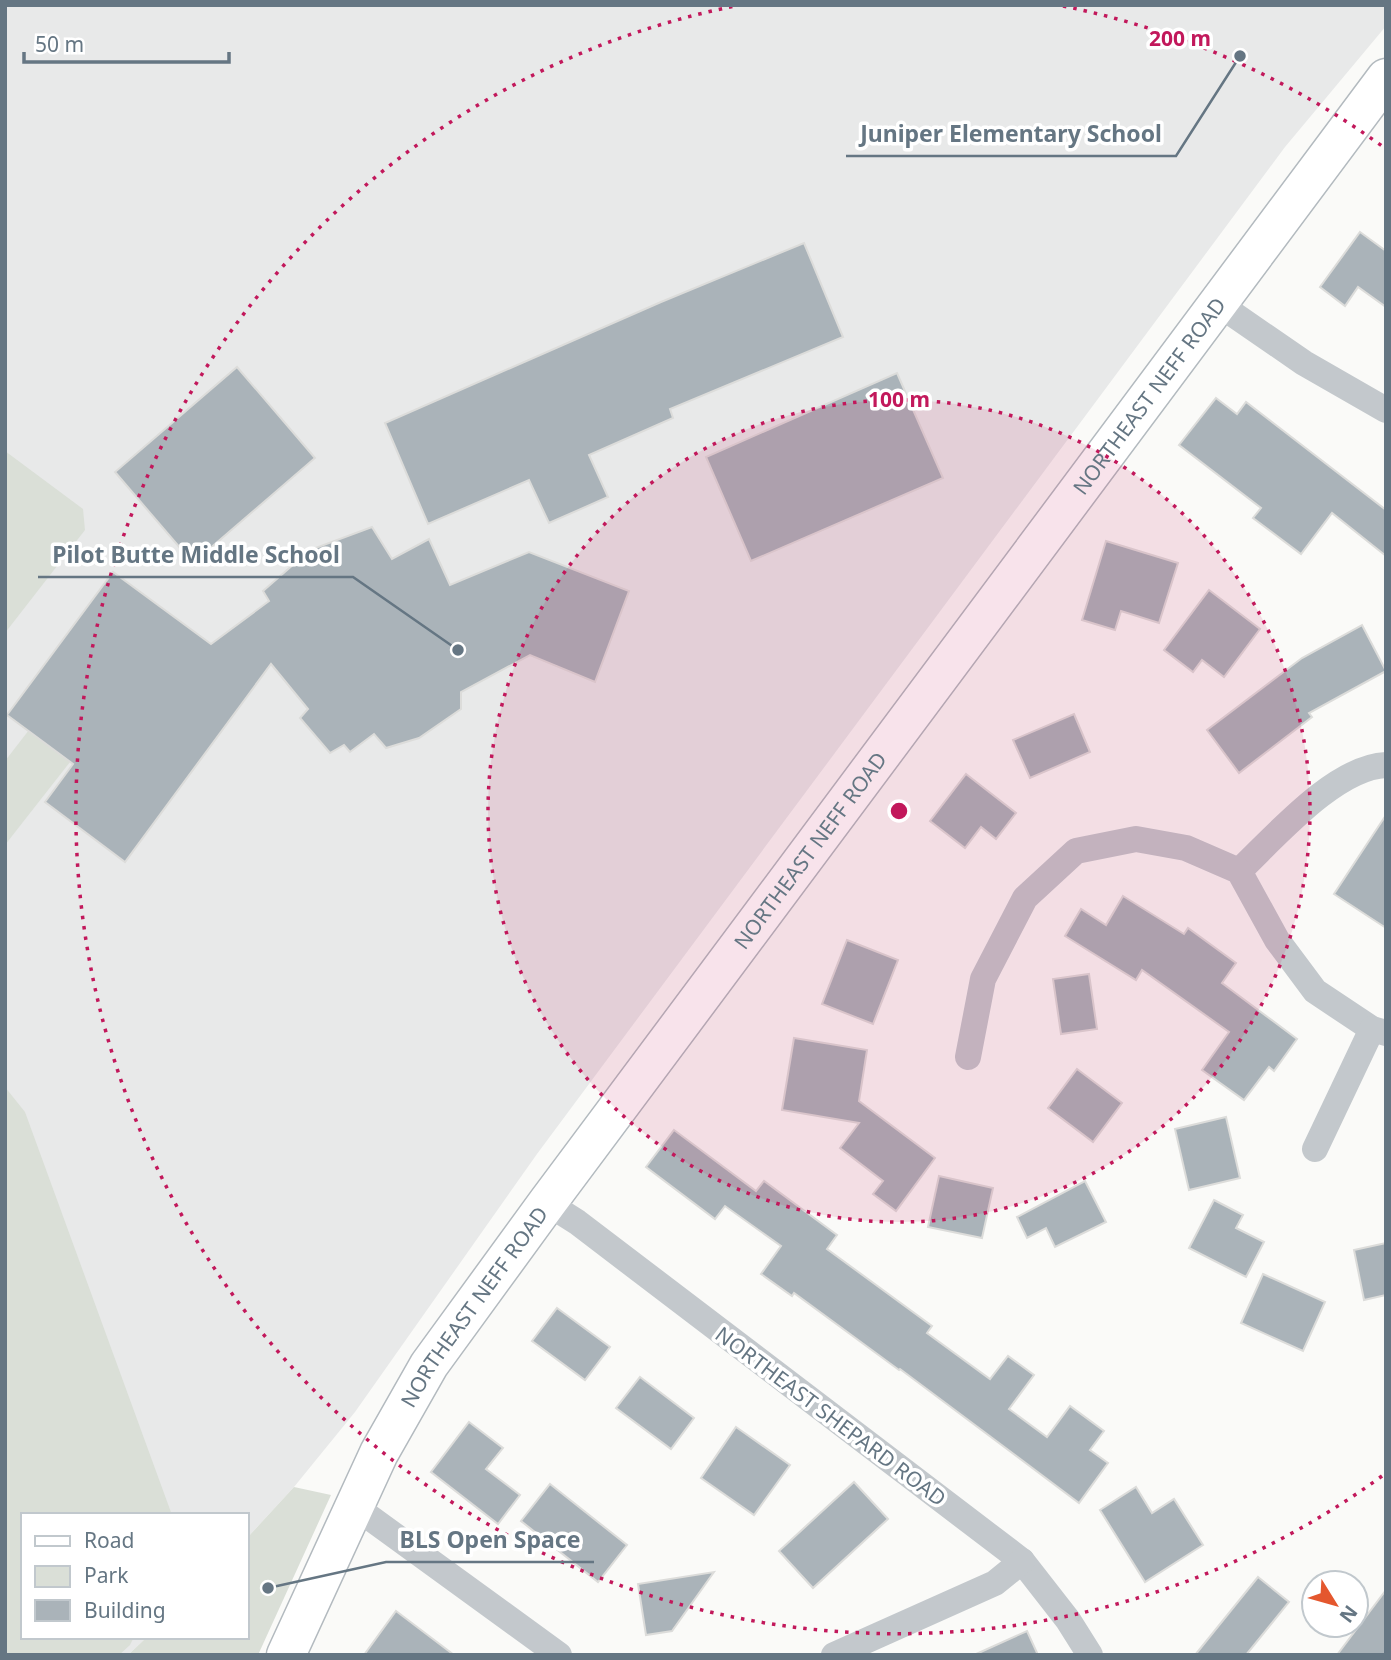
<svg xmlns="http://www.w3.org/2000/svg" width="1391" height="1660" font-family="'Noto Sans',sans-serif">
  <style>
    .built { fill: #e8e9e9 }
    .green { fill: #dadfd7 }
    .building { fill: #aab3b9; stroke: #dcdcda; stroke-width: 2 }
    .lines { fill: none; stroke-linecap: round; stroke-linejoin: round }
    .secondary-casing { stroke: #b3babf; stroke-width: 41 }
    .minor { stroke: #c3c8cc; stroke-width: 26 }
    .secondary { stroke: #fff; stroke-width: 38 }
    .ring { fill: none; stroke: #c2185b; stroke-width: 3.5; stroke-dasharray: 3.5 7 }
    .labels { text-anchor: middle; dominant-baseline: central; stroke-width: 7; stroke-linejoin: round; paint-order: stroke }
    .street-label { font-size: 21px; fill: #657683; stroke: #fff }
    .centre { fill: #c2185b; stroke: #fff; stroke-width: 3.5 }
    .ring-label { font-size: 21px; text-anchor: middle; font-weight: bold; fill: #c2185b; stroke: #fff; stroke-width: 7; stroke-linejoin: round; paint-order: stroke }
    .leader { fill: none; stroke: #657683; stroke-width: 2.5 }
    .callout-dot { fill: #657683; stroke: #fff; stroke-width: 2.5 }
    .callout-label { font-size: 23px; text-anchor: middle; font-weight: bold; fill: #657683; stroke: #fff; stroke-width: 7; stroke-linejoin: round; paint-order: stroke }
  </style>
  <rect width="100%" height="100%" fill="#fafaf8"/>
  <path class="built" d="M 5,5 L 1386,5 L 1386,26 L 1285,147 L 537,1154 L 355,1412 L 294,1487 L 247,1538 L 247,1515 L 23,1515 L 23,1637 L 147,1637 L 128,1655 L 5,1655 Z"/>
  <g class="green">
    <path d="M 5,451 L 83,509 L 85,530 L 5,633 Z"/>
    <path d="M 29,730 L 70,762 L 5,845 L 5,761 Z"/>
    <path d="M 5,1087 L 25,1112 L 172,1515 L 23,1515 L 23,1637 L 134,1637 L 130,1645 L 119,1655 L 5,1655 Z"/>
    <path d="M 294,1487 L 331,1495 L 258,1655 L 128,1655 L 147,1637 L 247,1637 L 247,1538 Z"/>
  </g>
  <g class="building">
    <path d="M 1360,232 L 1386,251 L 1386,307 L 1358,287 L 1345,306 L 1320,287 Z"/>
    <path d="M 804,243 L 843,337 L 670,409 L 673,418 L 589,455 L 608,497 L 549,523 L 529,480 L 428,524 L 385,423 L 661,302 Z"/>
    <path d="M 237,367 L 315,458 L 193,563 L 115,472 Z"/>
    <path d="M 897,373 L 943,478 L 751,561 L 706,457 Z"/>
    <path d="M 1216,398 L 1237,414 L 1246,402 L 1386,510 L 1386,556 L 1332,513 L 1301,554 L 1253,518 L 1261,508 L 1179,445 Z"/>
    <path d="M 372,527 L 392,559 L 429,539 L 450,585 L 529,552 L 629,591 L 595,682 L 530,655 L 461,692 L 461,709 L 419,738 L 386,748 L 374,734 L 350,752 L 344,745 L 330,753 L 300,718 L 308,709 L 271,664 L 125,862 L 45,802 L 73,764 L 7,715 L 113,572 L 211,644 L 269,601 L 263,591 L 310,550 Z"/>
    <path d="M 1106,541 L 1178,563 L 1159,623 L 1121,611 L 1115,630 L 1082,620 Z"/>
    <path d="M 1209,590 L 1260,629 L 1224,677 L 1202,660 L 1193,672 L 1164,650 Z"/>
    <path d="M 1362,625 L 1386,671 L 1309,713 L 1312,717 L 1239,773 L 1207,730 L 1302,658 Z"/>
    <path d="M 1074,714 L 1090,752 L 1030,778 L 1013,740 Z"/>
    <path d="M 966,774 L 1016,813 L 996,839 L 981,827 L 965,848 L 930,821 Z"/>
    <path d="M 1386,815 L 1386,928 L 1334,894 Z"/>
    <path d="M 1123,896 L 1184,934 L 1188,928 L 1236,963 L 1222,983 L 1297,1039 L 1274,1071 L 1269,1067 L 1244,1100 L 1202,1070 L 1229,1032 L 1142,970 L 1136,980 L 1065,936 L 1081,909 L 1106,925 Z"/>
    <path d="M 847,940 L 898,960 L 873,1024 L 822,1004 Z"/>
    <path d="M 1089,974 L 1097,1029 L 1061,1034 L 1053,979 Z"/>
    <path d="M 794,1038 L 867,1050 L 859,1101 L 935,1158 L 896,1211 L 873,1194 L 883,1181 L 840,1148 L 859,1123 L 782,1110 Z"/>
    <path d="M 1077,1069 L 1122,1103 L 1093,1142 L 1048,1108 Z"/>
    <path d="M 1226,1117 L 1240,1178 L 1189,1190 L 1175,1129 Z"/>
    <path d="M 674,1130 L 756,1191 L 764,1181 L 837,1235 L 827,1249 L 932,1326 L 927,1333 L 990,1379 L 1008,1356 L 1034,1375 L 1009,1409 L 1047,1437 L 1070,1406 L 1104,1431 L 1090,1450 L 1108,1463 L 1079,1503 L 900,1369 L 899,1370 L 794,1293 L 792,1296 L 761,1274 L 781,1246 L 725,1206 L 715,1219 L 646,1167 Z"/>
    <path d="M 939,1176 L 993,1188 L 982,1238 L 928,1227 Z"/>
    <path d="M 1085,1181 L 1106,1222 L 1055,1247 L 1046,1228 L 1027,1238 L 1017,1217 Z"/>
    <path d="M 1214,1200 L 1243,1215 L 1236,1228 L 1264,1242 L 1246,1277 L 1189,1248 Z"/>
    <path d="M 1386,1243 L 1386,1295 L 1364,1300 L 1354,1250 Z"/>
    <path d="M 1263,1274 L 1325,1302 L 1303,1351 L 1241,1323 Z"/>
    <path d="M 557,1308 L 610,1347 L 585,1380 L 532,1341 Z"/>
    <path d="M 640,1377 L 694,1418 L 671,1449 L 616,1408 Z"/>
    <path d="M 469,1422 L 503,1448 L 486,1469 L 520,1495 L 498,1524 L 431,1472 Z"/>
    <path d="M 736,1427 L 790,1465 L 754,1515 L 701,1478 Z"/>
    <path d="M 854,1482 L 888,1519 L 813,1588 L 779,1551 Z"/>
    <path d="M 550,1484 L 627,1545 L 598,1582 L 521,1521 Z"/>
    <path d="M 1136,1487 L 1152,1513 L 1174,1499 L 1203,1545 L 1145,1582 L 1100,1510 Z"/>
    <path d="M 714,1572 L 672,1631 L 646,1635 L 638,1584 Z"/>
    <path d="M 1258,1577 L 1289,1602 L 1246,1655 L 1195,1655 Z"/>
    <path d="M 1386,1590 L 1386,1655 L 1337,1655 Z"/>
    <path d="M 396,1611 L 454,1655 L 364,1655 Z"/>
    <path d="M 1027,1631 L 1038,1655 L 974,1655 Z"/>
  </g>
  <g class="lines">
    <defs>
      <g id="secondary">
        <path id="s1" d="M 286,1655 L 379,1453 L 429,1365 L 547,1203 L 1386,78"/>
      </g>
    </defs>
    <use href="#secondary" class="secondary-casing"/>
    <g class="minor">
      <path d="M 1217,303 L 1304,363 L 1386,410"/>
      <path d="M 1239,871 C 1275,837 1335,767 1386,765"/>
      <path d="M 968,1057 L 983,979 L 1025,898 L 1076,851 L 1136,839 L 1186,848 L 1239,871 L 1277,940 L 1315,991 L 1372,1029 L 1386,1033"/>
      <path d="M 1315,1149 L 1372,1029"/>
      <path d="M 547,1203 L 577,1222 L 1022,1561 L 1068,1620 L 1090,1655"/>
      <path d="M 354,1506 L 559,1655"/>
      <path d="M 834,1655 L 995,1583 L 1022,1561"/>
    </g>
    <use href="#secondary" class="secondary"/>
  </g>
  <circle cx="899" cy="811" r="411" fill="#c2185b" fill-opacity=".12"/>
  <g class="ring">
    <circle cx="899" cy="811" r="411"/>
    <path d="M1382 1476A822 822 0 1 1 735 6M1063 6A822 822 0 0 1 1382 146"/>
  </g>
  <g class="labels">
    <g class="street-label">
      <text stroke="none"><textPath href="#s1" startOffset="1531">NORTHEAST NEFF ROAD</textPath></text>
      <text stroke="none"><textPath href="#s1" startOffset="964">NORTHEAST NEFF ROAD</textPath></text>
      <text stroke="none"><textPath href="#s1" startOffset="397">NORTHEAST NEFF ROAD</textPath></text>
      <text transform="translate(831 1416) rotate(37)">NORTHEAST SHEPARD ROAD</text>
    </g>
  </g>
  <circle cx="899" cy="811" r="10" class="centre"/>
  <g class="ring-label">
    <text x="1180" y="46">200 m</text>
    <text x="899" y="407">100 m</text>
  </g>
  <path class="leader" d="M1240 56L1176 156H846M458 650L353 577H38M268 1588L386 1562H594"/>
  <g class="callout-dot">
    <circle cx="1240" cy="56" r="7"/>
    <circle cx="458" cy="650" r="7"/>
    <circle cx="268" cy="1588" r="7"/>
  </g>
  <g class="callout-label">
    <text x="1011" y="142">Juniper Elementary School</text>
    <text x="196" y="563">Pilot Butte Middle School</text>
    <text x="490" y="1548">BLS Open Space</text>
  </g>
  <rect width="1391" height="1660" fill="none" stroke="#657683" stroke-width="14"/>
  <rect x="21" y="1513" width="228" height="126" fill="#ffffff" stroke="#c1c8cd" stroke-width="2"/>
  <rect x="35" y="1536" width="35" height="10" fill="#ffffff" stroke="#c1c8cd" stroke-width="2"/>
  <text x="84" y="1548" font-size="21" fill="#657683">Road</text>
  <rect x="35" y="1566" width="35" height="21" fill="#dadfd7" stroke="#c1c8cd" stroke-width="2"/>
  <text x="84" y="1583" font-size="21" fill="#657683">Park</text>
  <rect x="35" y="1600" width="35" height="21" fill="#aab3b9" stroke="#c1c8cd" stroke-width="2"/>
  <text x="84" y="1618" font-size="21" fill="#657683">Building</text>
  <g transform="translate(1335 1604) rotate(127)"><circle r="33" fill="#ffffff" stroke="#c1c8cd" stroke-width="2"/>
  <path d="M0-5L12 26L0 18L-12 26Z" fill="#e4572e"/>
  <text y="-10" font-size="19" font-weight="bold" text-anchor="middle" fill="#657683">N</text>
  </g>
  <path d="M24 52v10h205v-10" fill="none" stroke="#657683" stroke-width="3.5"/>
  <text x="35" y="52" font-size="21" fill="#657683" stroke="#ffffff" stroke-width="5" paint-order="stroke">50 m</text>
</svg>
